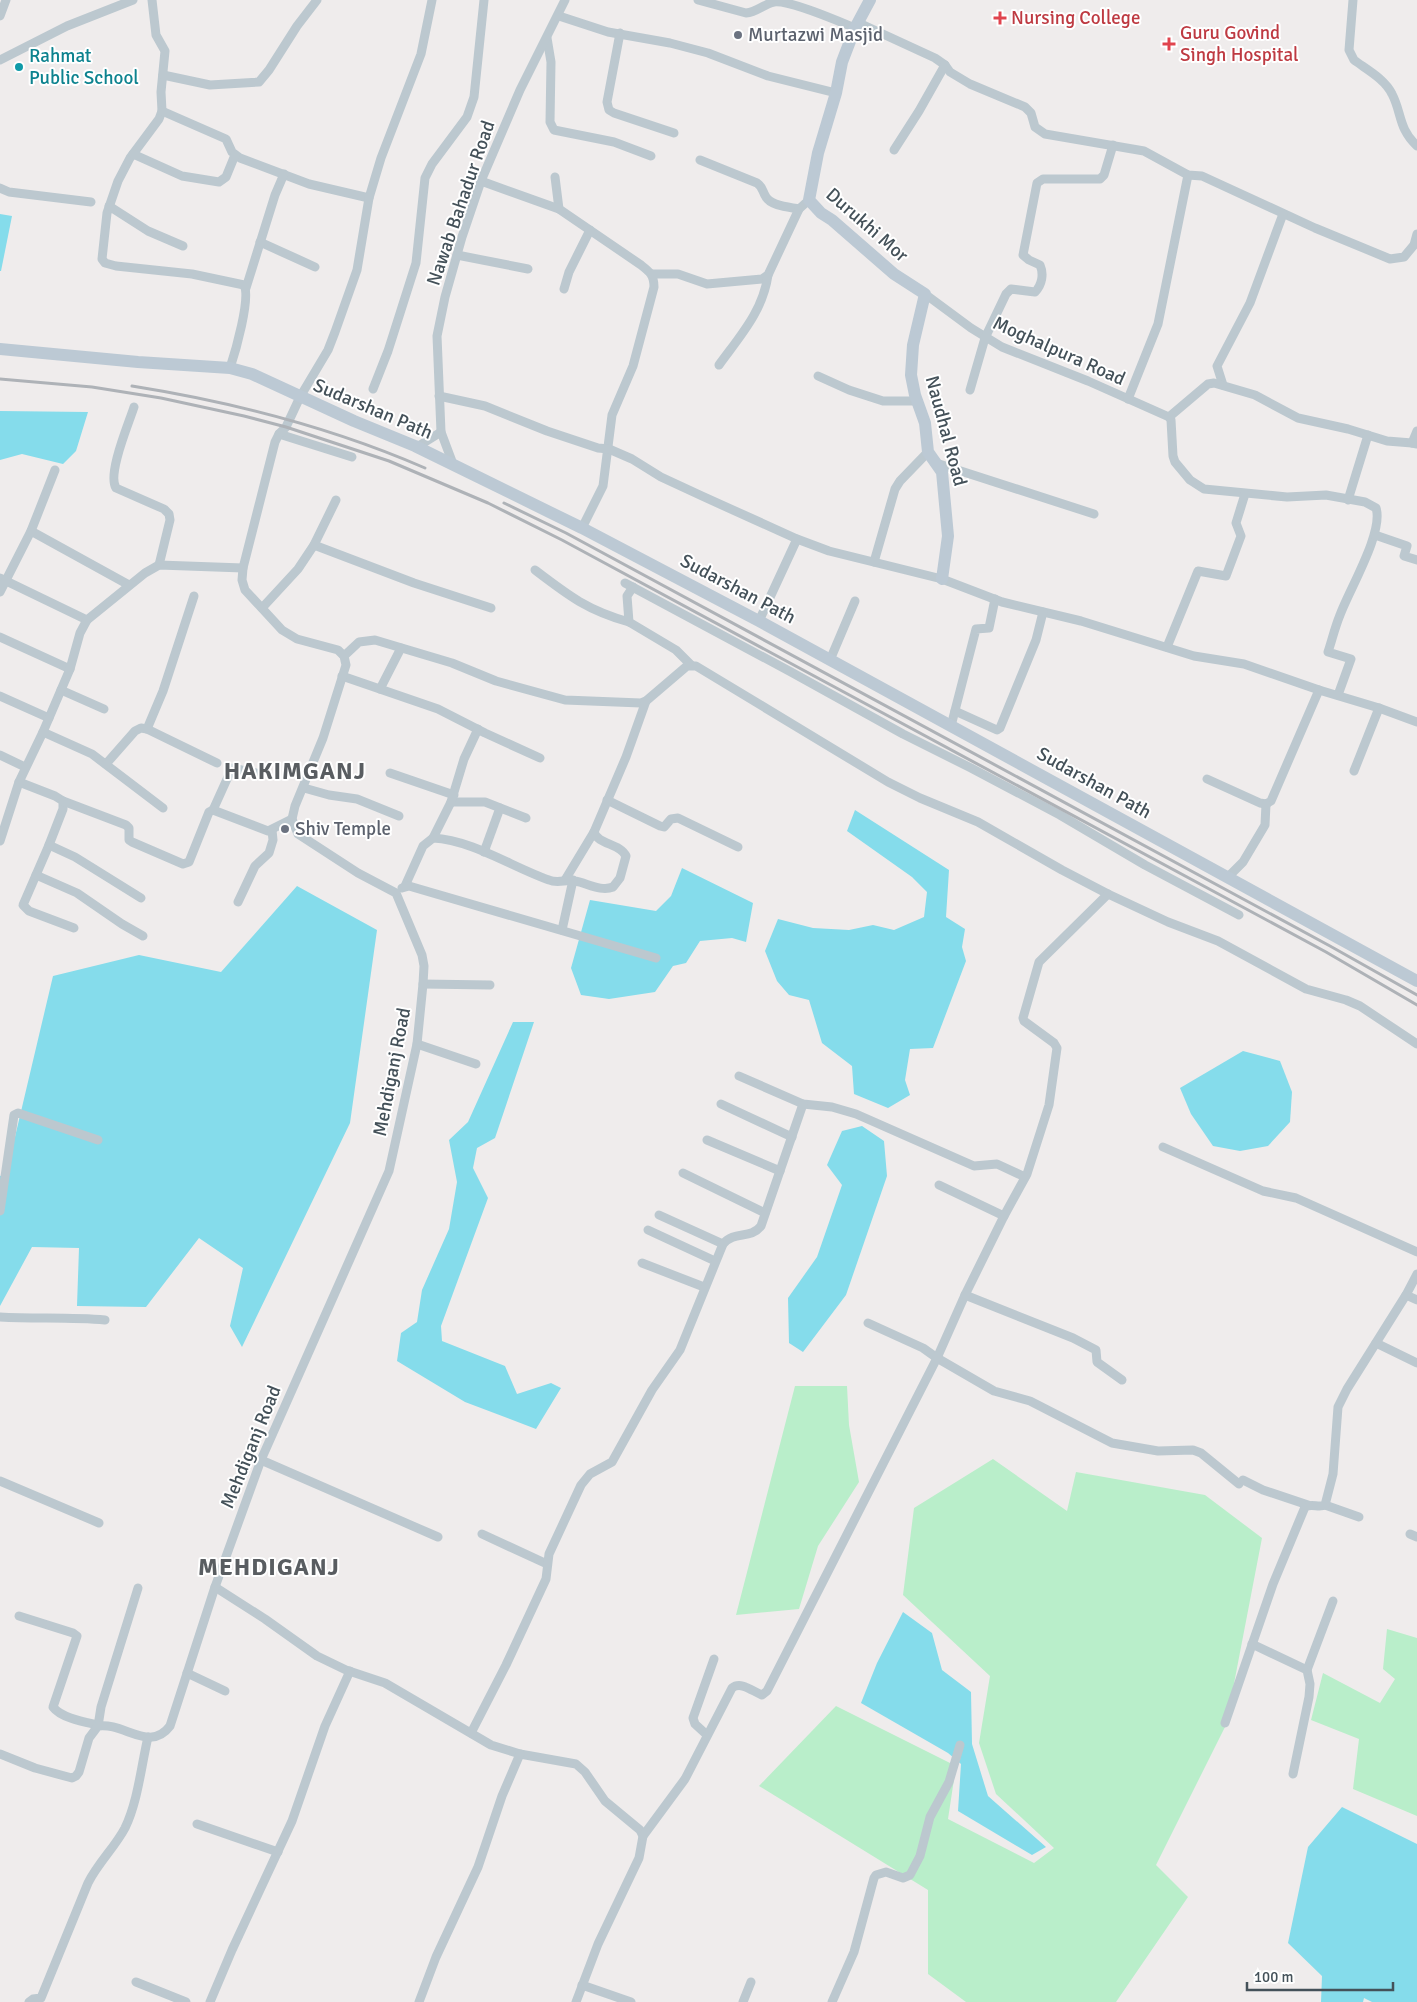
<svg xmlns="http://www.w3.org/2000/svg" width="1417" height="2002" font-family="Signika,sans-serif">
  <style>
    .green { fill: #b9eeca }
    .water { fill: #85dceb }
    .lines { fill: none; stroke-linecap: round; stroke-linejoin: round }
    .street { stroke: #bcc8cf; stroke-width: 9 }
    .secondary { stroke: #bcc9d4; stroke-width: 12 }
    .rail { stroke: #aeb2b7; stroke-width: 3 }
    .health-dot { fill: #e0444e; stroke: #fff; stroke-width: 2 }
    .worship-dot { fill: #6b7280; stroke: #fff; stroke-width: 2 }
    .culture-dot { fill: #0f9aa8; stroke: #fff; stroke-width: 2 }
    .labels { text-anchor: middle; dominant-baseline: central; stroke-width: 4; stroke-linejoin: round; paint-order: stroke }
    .health-label { font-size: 19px; fill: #be3a42; stroke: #fff; text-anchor: start }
    .worship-label { font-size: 19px; fill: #5b616d; stroke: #fff; text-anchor: start }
    .culture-label { font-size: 19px; fill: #0d838f; stroke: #fff; text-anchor: start }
    .street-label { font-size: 19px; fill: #445159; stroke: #fff }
    .district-label { font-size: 24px; font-weight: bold; letter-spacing: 1px; fill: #595d61; stroke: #fff }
  </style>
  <rect width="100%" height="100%" fill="#efecec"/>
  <g class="green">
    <path d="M 795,1386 L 847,1386 L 849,1425 L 859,1482 L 818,1546 L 799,1609 L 736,1615 Z"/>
    <path d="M 993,1459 L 1067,1511 L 1076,1472 L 1205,1495 L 1262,1538 L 1226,1725 L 1156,1865 L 1188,1897 L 1116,2002 L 966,2002 L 928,1974 L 928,1890 L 759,1786 L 836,1706 L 956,1766 L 948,1819 L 1034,1863 L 1054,1848 L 996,1794 L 979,1743 L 990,1676 L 903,1595 L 914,1508 Z"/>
    <path d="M 1387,1629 L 1417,1638 L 1417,1816 L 1353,1789 L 1359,1739 L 1311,1720 L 1323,1673 L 1380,1703 L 1395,1679 L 1383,1669 Z"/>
  </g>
  <g class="water">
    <path d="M 0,214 L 12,216 L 1,271 L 0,271 Z"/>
    <path d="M 0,411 L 88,412 L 76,451 L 63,464 L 22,454 L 0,460 Z"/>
    <path d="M 855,810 L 949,870 L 946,917 L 965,929 L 962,947 L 966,961 L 933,1048 L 910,1049 L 905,1080 L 910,1095 L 888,1108 L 854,1094 L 852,1066 L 822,1043 L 809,1000 L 789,995 L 777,981 L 765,951 L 778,919 L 813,928 L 849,930 L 873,925 L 894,930 L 924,917 L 927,892 L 912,877 L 847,831 Z"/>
    <path d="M 682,868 L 753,903 L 746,942 L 732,938 L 700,941 L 686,963 L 673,966 L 655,992 L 609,999 L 581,995 L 571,968 L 590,900 L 656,911 L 671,896 Z"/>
    <path d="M 297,886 L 377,930 L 350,1123 L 242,1347 L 230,1326 L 243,1268 L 199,1238 L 146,1307 L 77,1306 L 79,1248 L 32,1247 L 0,1306 L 0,1176 L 6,1175 L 53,976 L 139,955 L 221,972 Z"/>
    <path d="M 513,1022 L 534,1022 L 495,1138 L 477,1148 L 473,1168 L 488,1198 L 441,1326 L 442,1341 L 505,1366 L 517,1394 L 551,1383 L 561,1388 L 536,1429 L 465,1402 L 397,1361 L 401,1333 L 417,1322 L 422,1290 L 449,1229 L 457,1182 L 449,1140 L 468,1122 Z"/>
    <path d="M 1243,1051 L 1280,1061 L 1292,1092 L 1290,1122 L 1268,1146 L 1240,1151 L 1213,1146 L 1191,1114 L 1180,1088 Z"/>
    <path d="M 862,1126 L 884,1141 L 887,1176 L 846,1295 L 803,1352 L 789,1343 L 788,1298 L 817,1257 L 842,1185 L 827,1165 L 842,1131 Z"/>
    <path d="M 903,1612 L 932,1633 L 942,1670 L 971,1692 L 972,1744 L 988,1796 L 1046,1847 L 1032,1855 L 958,1811 L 961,1764 L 948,1753 L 861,1703 L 877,1663 Z"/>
    <path d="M 1342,1807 L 1417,1844 L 1417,2002 L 1372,2002 L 1364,1998 L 1363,2002 L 1321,2002 L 1322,1976 L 1288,1943 L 1308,1847 Z"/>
  </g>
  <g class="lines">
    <g class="street">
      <path d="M 152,0 L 156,35 L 165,51 L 161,92 L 162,111 L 159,119 L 130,158 L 118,181 L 107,213 L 102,259 L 105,263 L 116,266 L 192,274 L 244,285 C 251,298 235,353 230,368"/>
      <path d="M 698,0 L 746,13 C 757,12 764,4 774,2 C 790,0 838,21 855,28"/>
      <path d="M 1353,0 L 1349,50 L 1354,60 C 1366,69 1385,79 1392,94 C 1402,113 1398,128 1417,146"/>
      <path d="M 0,16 L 6,0"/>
      <path d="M 559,16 L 608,32 L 670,43 L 708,53 L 768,76 L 836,93"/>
      <path d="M 859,23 L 935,58 L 945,65 L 950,72 L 970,84 L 1025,107 L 1031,113 L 1035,127 L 1045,134 L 1144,151 L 1188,175 L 1202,176 L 1315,228 L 1390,259 L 1404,257 L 1414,245 L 1417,234"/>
      <path d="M 620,33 L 607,102 L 609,110 L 614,113 L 674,133"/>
      <path d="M 547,38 L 551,62 L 550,122 L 554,130 L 614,142 L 651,156"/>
      <path d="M 0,60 L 67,26 L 133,0"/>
      <path d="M 163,75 L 210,85 L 259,82 L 269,70 L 297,26 L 317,0"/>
      <path d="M 162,111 L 226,139 L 232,152 L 240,158 L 309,184 L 369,198"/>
      <path d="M 894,150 L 919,111 L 945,65"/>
      <path d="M 133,154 L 182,176 L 219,182 L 226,177 L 235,155"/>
      <path d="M 700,160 L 757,183 C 763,187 762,191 766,197 C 771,206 789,207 799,209"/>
      <path d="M 555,177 L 559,209"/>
      <path d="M 481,181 L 559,209 L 641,265 C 650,272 654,275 654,287 L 633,366 L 612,415 L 603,486 L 582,528"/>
      <path d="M 0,188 L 9,192 L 91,202"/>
      <path d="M 109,206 L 148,231 L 183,246"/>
      <path d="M 260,242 L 315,267"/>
      <path d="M 457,255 L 528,269"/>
      <path d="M 652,274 L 678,274 L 707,284 L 762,279 L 768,275 L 799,209 L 809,200"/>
      <path d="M 246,288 L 275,195 L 284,174"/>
      <path d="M 564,289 L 569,272 L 590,230"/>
      <path d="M 925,294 L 971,328 L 1002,347 L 1088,381 L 1169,417 L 1171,420 L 1173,456 L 1175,462 L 1190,480 L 1204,489 L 1287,497 L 1326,495 L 1365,502 L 1376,508 C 1384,532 1349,590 1340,615 C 1335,627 1332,640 1328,652 L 1351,659 L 1338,695"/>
      <path d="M 719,365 C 740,336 763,311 768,275"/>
      <path d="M 818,376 L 849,390 L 883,401 L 918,401"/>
      <path d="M 1223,385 L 1217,366 L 1250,303 L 1283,214"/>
      <path d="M 373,389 L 388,351 L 416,263 L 425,178 L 432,164 L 467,117 L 474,97 L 484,0"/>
      <path d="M 970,390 L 985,338 L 1006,294 L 1011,289 L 1035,292 C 1042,285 1044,274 1040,265 L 1029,260 L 1023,255 L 1037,183 L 1043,179 L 1100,179 L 1104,175 L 1113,145"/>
      <path d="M 439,396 L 485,406 L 547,431 L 598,448 L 609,449 L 632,459 L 661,477 L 702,496 L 797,539 L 829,551 L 942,579 L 1002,602 L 1081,621 L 1194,656 L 1244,664 L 1319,690 L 1379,708 L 1417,722"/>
      <path d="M 1128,399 L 1158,324 L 1188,175"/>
      <path d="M 134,407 C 129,423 107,474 116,488 L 164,509 L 169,514 L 170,520 L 159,565"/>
      <path d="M 1169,417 L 1208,384 L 1214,383 L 1255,395 L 1298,418 L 1348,429 L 1387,441 L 1412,443"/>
      <path d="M 279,434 L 352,457"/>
      <path d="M 1417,444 L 1412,443 L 1417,431"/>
      <path d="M 417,447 L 441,432"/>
      <path d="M 936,463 L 1094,514"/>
      <path d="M 453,464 L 441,432 L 437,336 L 445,297 L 462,237 L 481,181 L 520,90 L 565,0"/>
      <path d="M 1348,500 L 1368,435"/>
      <path d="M 31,531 L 129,585"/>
      <path d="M 1375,535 L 1407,546 L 1404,556 L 1417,560"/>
      <path d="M 314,545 L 414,583 L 491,608"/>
      <path d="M 874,562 L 895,489 L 900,481 L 928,452"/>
      <path d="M 535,570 C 569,596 587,610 629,622"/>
      <path d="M 0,578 L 87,620"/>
      <path d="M 625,583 L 791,672 L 903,734 L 971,768 L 1060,815 L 1145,865 L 1239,915"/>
      <path d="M 633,587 L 627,596 L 629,622 L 676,650 L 691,665"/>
      <path d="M 0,592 L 31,531 L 55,470"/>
      <path d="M 262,608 L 298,569 L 314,545 L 336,500"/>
      <path d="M 759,621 L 797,539"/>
      <path d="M 0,637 L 70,669"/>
      <path d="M 1167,647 L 1198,571 L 1226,576 L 1241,536 L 1236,523 L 1245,494"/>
      <path d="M 344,656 L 359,642 L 375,640 L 452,663 L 496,681 L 565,700 L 641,703 L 646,701 L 687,666 L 696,666 L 888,782 L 920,798 L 978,822 L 1062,870 L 1108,894 L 1168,922 L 1218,941 L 1306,989 L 1346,1000 L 1360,1006 L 1417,1044"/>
      <path d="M 830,660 L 855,601"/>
      <path d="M 342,676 L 438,709 L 485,733 L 540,758"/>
      <path d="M 380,689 L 401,648"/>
      <path d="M 61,690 L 104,709"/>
      <path d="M 0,696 L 49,718"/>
      <path d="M 955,711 L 997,730 L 1000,728 L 1036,640 L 1043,612"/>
      <path d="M 951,726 L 976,629 L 989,628 L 995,599"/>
      <path d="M 147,729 L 163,691 L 194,596"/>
      <path d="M 43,732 L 92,754 L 163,808"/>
      <path d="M 0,755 L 25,767"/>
      <path d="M 106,764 L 135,731 L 141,728 L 147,729 L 217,763"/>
      <path d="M 1354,771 L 1379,708"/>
      <path d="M 390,773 L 454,795"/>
      <path d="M 1207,779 L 1260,803 L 1266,804 L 1271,801 L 1319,690"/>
      <path d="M 19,782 L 55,796 L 63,801 L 63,809 L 49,845 L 23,905 L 29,911 L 74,928"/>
      <path d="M 304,788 L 329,795 L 357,799 L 399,816"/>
      <path d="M 607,800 L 660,826 L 664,827 L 671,819 L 678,818 L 738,847"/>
      <path d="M 63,801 L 126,825 L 129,828 L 129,840 L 132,842 L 183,864 L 189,862 L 209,812 L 213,810 L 268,831 L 292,819"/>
      <path d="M 451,802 L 485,802 L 526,818"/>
      <path d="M 213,810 L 232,768 L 256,773"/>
      <path d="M 433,838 L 451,802 L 464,759 L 478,729"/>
      <path d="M 0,841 L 19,782 L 43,732 L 70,669 L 80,633 L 87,620 L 145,573 L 159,565 L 243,568"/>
      <path d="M 49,845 L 75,857 L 141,898"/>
      <path d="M 484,852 L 500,808"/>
      <path d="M 36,875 L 77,893 L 122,924 L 143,936"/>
      <path d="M 1228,877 L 1243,862 L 1265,825 L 1266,804"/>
      <path d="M 565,880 L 594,832"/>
      <path d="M 405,886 L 423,846 L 433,838 C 472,840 512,867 549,880 C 558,884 566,879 575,881 C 587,883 601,892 613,887 L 620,878 L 626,856 C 620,843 598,845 594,832 L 626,757 L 646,701"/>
      <path d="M 402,888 L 409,886 L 656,958"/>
      <path d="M 238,902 L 255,866 L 269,853 L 273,840 L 272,830"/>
      <path d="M 562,930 L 573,880"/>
      <path d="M 423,984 L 490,985"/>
      <path d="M 417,1044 L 476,1064"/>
      <path d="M 739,1076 L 803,1104 L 832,1107 L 856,1114 L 974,1166 L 997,1164 L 1025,1177"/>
      <path d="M 721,1104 L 792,1137"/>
      <path d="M 707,1140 L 780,1171"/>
      <path d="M 1163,1147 L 1263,1191 L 1296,1198 L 1417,1252"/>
      <path d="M 683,1173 L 765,1213"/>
      <path d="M 939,1185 L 1004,1216"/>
      <path d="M 0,1211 L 14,1115 L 18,1113 L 98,1140"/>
      <path d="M 659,1215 L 723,1244"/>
      <path d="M 648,1230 L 715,1261"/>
      <path d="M 642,1263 L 704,1287"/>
      <path d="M 1417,1274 L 1406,1295 L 1417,1300"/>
      <path d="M 965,1295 L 1073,1338 L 1096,1350 L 1097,1362 L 1122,1380"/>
      <path d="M 0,1317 C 35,1319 70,1317 105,1320"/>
      <path d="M 868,1323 L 923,1348 L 937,1358 L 994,1391 L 1030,1401 L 1112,1443 L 1158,1451 L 1193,1450 L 1201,1453 L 1239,1484"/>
      <path d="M 1376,1343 L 1417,1363"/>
      <path d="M 261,1460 L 438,1537"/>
      <path d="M 1243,1480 L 1263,1490 L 1308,1505"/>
      <path d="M 0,1481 L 99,1523"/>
      <path d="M 1325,1505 L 1359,1517"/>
      <path d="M 482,1534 L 547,1564"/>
      <path d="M 1410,1534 L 1417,1537"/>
      <path d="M 215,1587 L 265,1619 L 317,1656 L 346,1670 L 385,1683 L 491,1745 L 520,1754 L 576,1764 L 585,1772 L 605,1801 L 640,1830 L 643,1836 L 639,1858 L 598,1944 L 576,2002"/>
      <path d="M 19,1616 L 73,1633 L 77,1636 L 53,1707 C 61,1718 85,1722 98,1725"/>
      <path d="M 1252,1644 L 1307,1670 L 1310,1684 L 1309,1697 L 1293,1774"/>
      <path d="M 1307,1670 L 1333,1601"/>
      <path d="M 187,1673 L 225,1691"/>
      <path d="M 1225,1723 L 1273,1584 L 1305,1507 C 1311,1503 1319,1508 1325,1505 L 1333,1474 L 1338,1407 L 1347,1389 L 1406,1295"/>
      <path d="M 98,1726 L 101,1707 L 138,1588"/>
      <path d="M 471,1733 L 506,1665 L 546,1579 L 549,1554 L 581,1485 L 590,1474 L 612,1462 L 652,1390 L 680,1350 L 723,1244 C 735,1230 750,1240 761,1226 L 803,1104"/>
      <path d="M 707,1735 L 695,1724 L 693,1718 L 714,1659"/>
      <path d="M 0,1754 L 35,1768 L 72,1778 L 76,1776 L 79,1772 L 89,1738 L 98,1726 C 124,1722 150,1753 170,1726 L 215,1587 L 261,1460 L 389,1171 L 417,1044 L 423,984 L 424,966 L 422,955 L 396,893 L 358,873 L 298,834 L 292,819 L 295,806 L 323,738 L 346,665 L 344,656 L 338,650 L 297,639 L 282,630 L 245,590 L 242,580 L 243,568 L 275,442 L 279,434 L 286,427 L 300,397 L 328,350 L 335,332 L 357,270 L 369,198 L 381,158 L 421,54 L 432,0"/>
      <path d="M 197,1824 L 278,1852"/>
      <path d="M 643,1836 L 685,1779 L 732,1688 C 741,1681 752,1691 762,1695 L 767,1691 L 937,1358 L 965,1295 L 1004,1216 L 1027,1174 L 1049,1105 L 1057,1048 L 1054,1043 L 1024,1021 L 1023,1018 L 1039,962 L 1108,894"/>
      <path d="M 136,1982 L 186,2002"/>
      <path d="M 582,1985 L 631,2002"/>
      <path d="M 29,2002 L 33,1999 L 41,1998 L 88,1883 C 98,1863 115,1847 125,1828 C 138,1801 141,1767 148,1737"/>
      <path d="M 210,2002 L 232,1950 L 292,1821 L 325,1726 L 350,1671"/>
      <path d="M 419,2002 L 436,1957 L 478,1867 L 502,1796 L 520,1754"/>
      <path d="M 743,2002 L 751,1982"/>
      <path d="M 832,2002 L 854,1952 L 874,1878 L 876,1875 L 886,1872 L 903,1878 L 910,1875 L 920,1856 L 930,1817 L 949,1782 L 960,1745"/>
    </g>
    <g class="secondary">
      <path d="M 870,0 L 855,28 L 842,62 L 836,93 L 818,153 L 809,200 L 821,213 L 832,220 L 894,274 L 925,294 L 913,345 L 911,375 L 915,395 L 925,423 L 928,452 L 942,472 L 948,536 L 942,579"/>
      <path d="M 0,349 L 138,362 L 230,368 L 252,374 L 354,421 L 415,446 L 582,528 L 759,621 L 1417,981"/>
    </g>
    <g class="rail">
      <path d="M 0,379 L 92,387 L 161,398 L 244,416 L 286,427 L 389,461 L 488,503 L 562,540 L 1326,952 L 1417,1005"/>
      <path d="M 132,386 C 232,402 331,427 425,468"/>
      <path d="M 504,503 L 566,533 L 1330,946 L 1417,995"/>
    </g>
  </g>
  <g class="health-dot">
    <path d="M997.5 10.5h5v5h5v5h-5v5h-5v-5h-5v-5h5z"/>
    <path d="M1166.5 36.5h5v5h5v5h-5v5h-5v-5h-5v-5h5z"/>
  </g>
  <g class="worship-dot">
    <circle cx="738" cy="35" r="5"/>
    <circle cx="285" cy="829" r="5"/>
  </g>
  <circle class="culture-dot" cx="19" cy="67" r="5"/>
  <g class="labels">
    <g class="health-label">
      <text x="1011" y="18">Nursing College</text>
      <text x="1180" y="33">Guru Govind<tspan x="1180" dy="22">Singh Hospital</tspan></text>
    </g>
    <g class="worship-label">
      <text x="748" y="35">Murtazwi Masjid</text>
      <text x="295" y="829">Shiv Temple</text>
    </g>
    <g class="culture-label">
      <text x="29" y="56">Rahmat<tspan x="29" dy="22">Public School</tspan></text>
    </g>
    <g class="street-label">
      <text transform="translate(461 203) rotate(-71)">Nawab Bahadur Road</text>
      <text transform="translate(867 225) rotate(41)">Durukhi Mor</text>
      <text transform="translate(1059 351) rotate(24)">Moghalpura Road</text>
      <text transform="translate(373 409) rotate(23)">Sudarshan Path</text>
      <text transform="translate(946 431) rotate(75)">Naudhal Road</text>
      <text transform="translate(738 589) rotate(28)">Sudarshan Path</text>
      <text transform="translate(1094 783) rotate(29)">Sudarshan Path</text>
      <text transform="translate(392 1072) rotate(-79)">Mehdiganj Road</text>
      <text transform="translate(251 1447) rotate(-68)">Mehdiganj Road</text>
    </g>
    <g class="district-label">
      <text x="295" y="771">HAKIMGANJ</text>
      <text x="269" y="1567">MEHDIGANJ</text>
    </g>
  </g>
  <path d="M1247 1982v8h146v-8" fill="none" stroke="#445159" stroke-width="2.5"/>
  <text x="1254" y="1982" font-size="15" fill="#445159" stroke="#ffffff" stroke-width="4" paint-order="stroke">100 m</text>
</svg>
